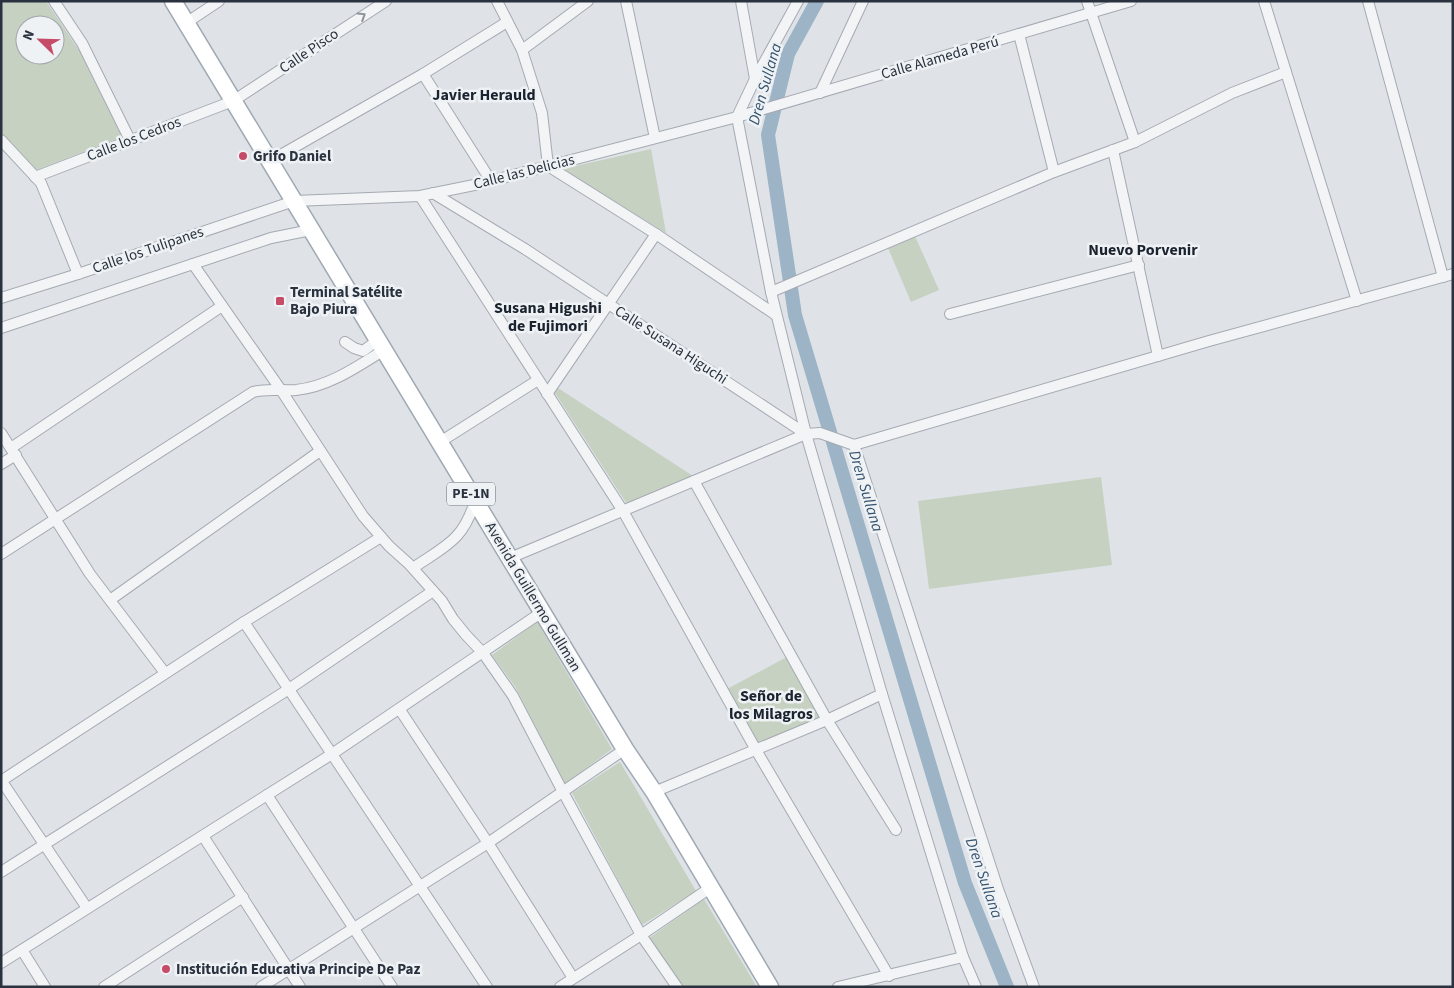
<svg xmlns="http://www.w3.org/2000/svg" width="1454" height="988" font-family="'Source Sans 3',sans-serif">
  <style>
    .green { fill: #c6d1c1; fill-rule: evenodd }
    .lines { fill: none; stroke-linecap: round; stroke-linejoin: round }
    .canal { stroke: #9cb4c6; stroke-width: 14 }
    .street-casing { stroke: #a5aab2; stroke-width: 12 }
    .primary-casing { stroke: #9fa9b3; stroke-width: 19 }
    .street { stroke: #f2f4f6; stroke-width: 10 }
    .primary { stroke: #fff; stroke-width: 16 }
    .oneway { stroke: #8e939a }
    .poi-dot { fill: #c64b68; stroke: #eff2f5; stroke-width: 2 }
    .labels { text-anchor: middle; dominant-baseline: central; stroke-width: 5; stroke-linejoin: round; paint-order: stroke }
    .shield { fill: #eff2f5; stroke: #646c75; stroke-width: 1 }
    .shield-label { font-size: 14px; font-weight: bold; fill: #29323e }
    .street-label { font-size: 15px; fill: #29323e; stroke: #eff2f5 }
    .poi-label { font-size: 15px; font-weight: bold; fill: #29323e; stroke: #eff2f5; text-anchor: start }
    .water-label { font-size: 16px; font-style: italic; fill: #36546f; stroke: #eff2f5 }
    .neighbourhood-label { font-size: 16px; font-weight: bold; fill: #1b232f; stroke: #eff2f5 }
  </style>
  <rect width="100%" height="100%" fill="#dfe3e8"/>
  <g class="green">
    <path d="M 1,1 L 46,1 L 80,52 L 122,137 L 36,170 L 1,132 ZM 25,25 L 55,25 L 55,55 L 25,55 Z"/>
    <path d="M 651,149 L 666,233 L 562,169 Z"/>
    <path d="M 915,236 L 939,290 L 911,302 L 888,248 Z"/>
    <path d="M 558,388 L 693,476 L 627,504 L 555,393 Z"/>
    <path d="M 1101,477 L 1112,565 L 929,589 L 918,501 Z"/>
    <path d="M 537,622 L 612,749 L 565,784 L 516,688 L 492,655 Z"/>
    <path d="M 787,657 L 821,718 L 759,745 L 727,689 Z"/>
    <path d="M 620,762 L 696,891 L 642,925 L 572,793 Z"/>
    <path d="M 704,899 L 757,987 L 684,987 L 649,938 Z"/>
  </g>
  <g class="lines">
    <path class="canal" d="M 817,1 L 788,54 L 768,135 L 795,315 L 965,883 L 1007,987"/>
    <defs>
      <g id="street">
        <path d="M 54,1 L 82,43 L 130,140"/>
        <path d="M 497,1 L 522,50 L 542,113 L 548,166 L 656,234 L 776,315"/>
        <path d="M 626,1 L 655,138"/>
        <path d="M 741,1 L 755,79"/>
        <path d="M 798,1 L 755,79 L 737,117 L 771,292 L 806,434 L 882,694 L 963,957 L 976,987"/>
        <path d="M 1087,1 L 1135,142"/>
        <path d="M 1264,1 L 1357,301"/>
        <path d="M 1368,1 L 1443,277"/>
        <path d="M 186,23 L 219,1"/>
        <path d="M 1019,34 L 1054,172"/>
        <path d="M 522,50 L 588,1"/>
        <path d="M 423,74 L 491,181"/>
        <path d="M 820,93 L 863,1"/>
        <path d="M 1,140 L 41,183 L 78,274"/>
        <path d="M 1113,150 L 1158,356"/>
        <path d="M 270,161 L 423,74 L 507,22"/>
        <path d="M 35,177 L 233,101 L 386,1"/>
        <path d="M 433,193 L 525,249 L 806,434"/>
        <path d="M 420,196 L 623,511 L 756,750 L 889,976"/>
        <path d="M 193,264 L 281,390 L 363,516 L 389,546 L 409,564 L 442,601 L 453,619 L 466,635 L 483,653 L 513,696 L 563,792 L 641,935 L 677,987"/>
        <path d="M 771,292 L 1054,172 L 1135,142 L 1232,93 L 1286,72"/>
        <path d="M 1,298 L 78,274 L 294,201 L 420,196 L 479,184 L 737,117 L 1131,1"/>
        <path d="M 950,314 L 1139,265"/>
        <path d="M 1,328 L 271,238 L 311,230"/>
        <path d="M 345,342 L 354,348 L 363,351 L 378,340"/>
        <path d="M 547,394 L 656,234"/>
        <path d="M 1,433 L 90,574 L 165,673"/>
        <path d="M 440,442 L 538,380"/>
        <path d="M 854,445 L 998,889 L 1034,987"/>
        <path d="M 11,448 L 222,306"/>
        <path d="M 1,464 L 16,455"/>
        <path d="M 694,481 L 827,720 L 896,830"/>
        <path d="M 1,554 L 253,392 C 267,388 281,391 296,390 C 328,387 357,367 384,350"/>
        <path d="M 510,558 L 806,434 L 820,433 L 854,445 L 1209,341 L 1453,274"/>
        <path d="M 413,568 C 445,546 463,541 475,501"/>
        <path d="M 110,600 L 320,451"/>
        <path d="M 244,622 L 487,987"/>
        <path d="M 400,710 L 488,843 L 573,978"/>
        <path d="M 1,780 L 87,908"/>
        <path d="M 1,781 L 244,622 L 381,537"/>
        <path d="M 654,792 L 827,720 L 882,694"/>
        <path d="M 267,795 L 392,987"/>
        <path d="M 203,836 L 300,987"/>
        <path d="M 1,872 L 289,689 L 433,591"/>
        <path d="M 22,950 L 45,987"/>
        <path d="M 1,963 L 332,754 L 542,612"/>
        <path d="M 104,987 L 243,897"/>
        <path d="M 261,987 L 488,843 L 625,749"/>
        <path d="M 560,987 L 641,935 L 710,888"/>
        <path d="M 838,987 L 963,957"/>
      </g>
      <path id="primary" d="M 173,1 L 625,749 L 654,792 L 770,987"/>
    </defs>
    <use href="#street" class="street-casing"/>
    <use href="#primary" class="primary-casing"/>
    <use href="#street" class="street"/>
    <use href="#primary" class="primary"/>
  </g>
  <defs><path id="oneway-chevron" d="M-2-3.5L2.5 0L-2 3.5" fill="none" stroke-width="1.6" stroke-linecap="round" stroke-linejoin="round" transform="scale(1.25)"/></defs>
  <use class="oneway" href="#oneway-chevron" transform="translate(362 16) rotate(-32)"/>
  <g class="poi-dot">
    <circle cx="243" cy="156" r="5"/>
    <rect x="275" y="296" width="10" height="10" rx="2.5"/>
    <circle cx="166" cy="969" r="5"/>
  </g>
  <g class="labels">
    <rect class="shield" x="447" y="482.5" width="48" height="23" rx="4"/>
    <g class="shield-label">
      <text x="471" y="494">PE-1N</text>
    </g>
    <g class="street-label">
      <text transform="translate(309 51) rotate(-34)">Calle Pisco</text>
      <text transform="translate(940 58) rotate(-16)">Calle Alameda Perú</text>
      <text transform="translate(134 139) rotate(-21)">Calle los Cedros</text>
      <text transform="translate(524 172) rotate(-14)">Calle las Delicias</text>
      <text transform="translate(148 250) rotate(-19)">Calle los Tulipanes</text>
      <text transform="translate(671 345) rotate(33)">Calle Susana Higuchi</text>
      <text transform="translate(533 597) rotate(59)">Avenida Guillermo Gullman</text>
    </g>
    <g class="poi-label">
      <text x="253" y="156">Grifo Daniel</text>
      <text x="290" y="292">Terminal Satélite<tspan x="290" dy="17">Bajo Piura</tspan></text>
      <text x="176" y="969">Institución Educativa Principe De Paz</text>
    </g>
    <g class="water-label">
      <text transform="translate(765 84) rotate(-74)">Dren Sullana</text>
      <text transform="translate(866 491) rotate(73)">Dren Sullana</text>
      <text transform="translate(984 878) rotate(71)">Dren Sullana</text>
    </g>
    <g class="neighbourhood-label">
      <text x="484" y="95">Javier Herauld</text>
      <text x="1143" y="250">Nuevo Porvenir</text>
      <text x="548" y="308">Susana Higushi<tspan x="548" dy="18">de Fujimori</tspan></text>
      <text x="771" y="696">Señor de<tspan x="771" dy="18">los Milagros</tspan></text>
    </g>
  </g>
  <rect width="1454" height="988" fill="none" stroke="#29323e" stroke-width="5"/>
  <g transform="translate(40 40) rotate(293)"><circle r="24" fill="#eff2f5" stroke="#a0a5ac"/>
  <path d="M0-4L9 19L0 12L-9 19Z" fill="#c64b68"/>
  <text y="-8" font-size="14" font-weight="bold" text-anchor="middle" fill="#29323e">N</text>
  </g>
</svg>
